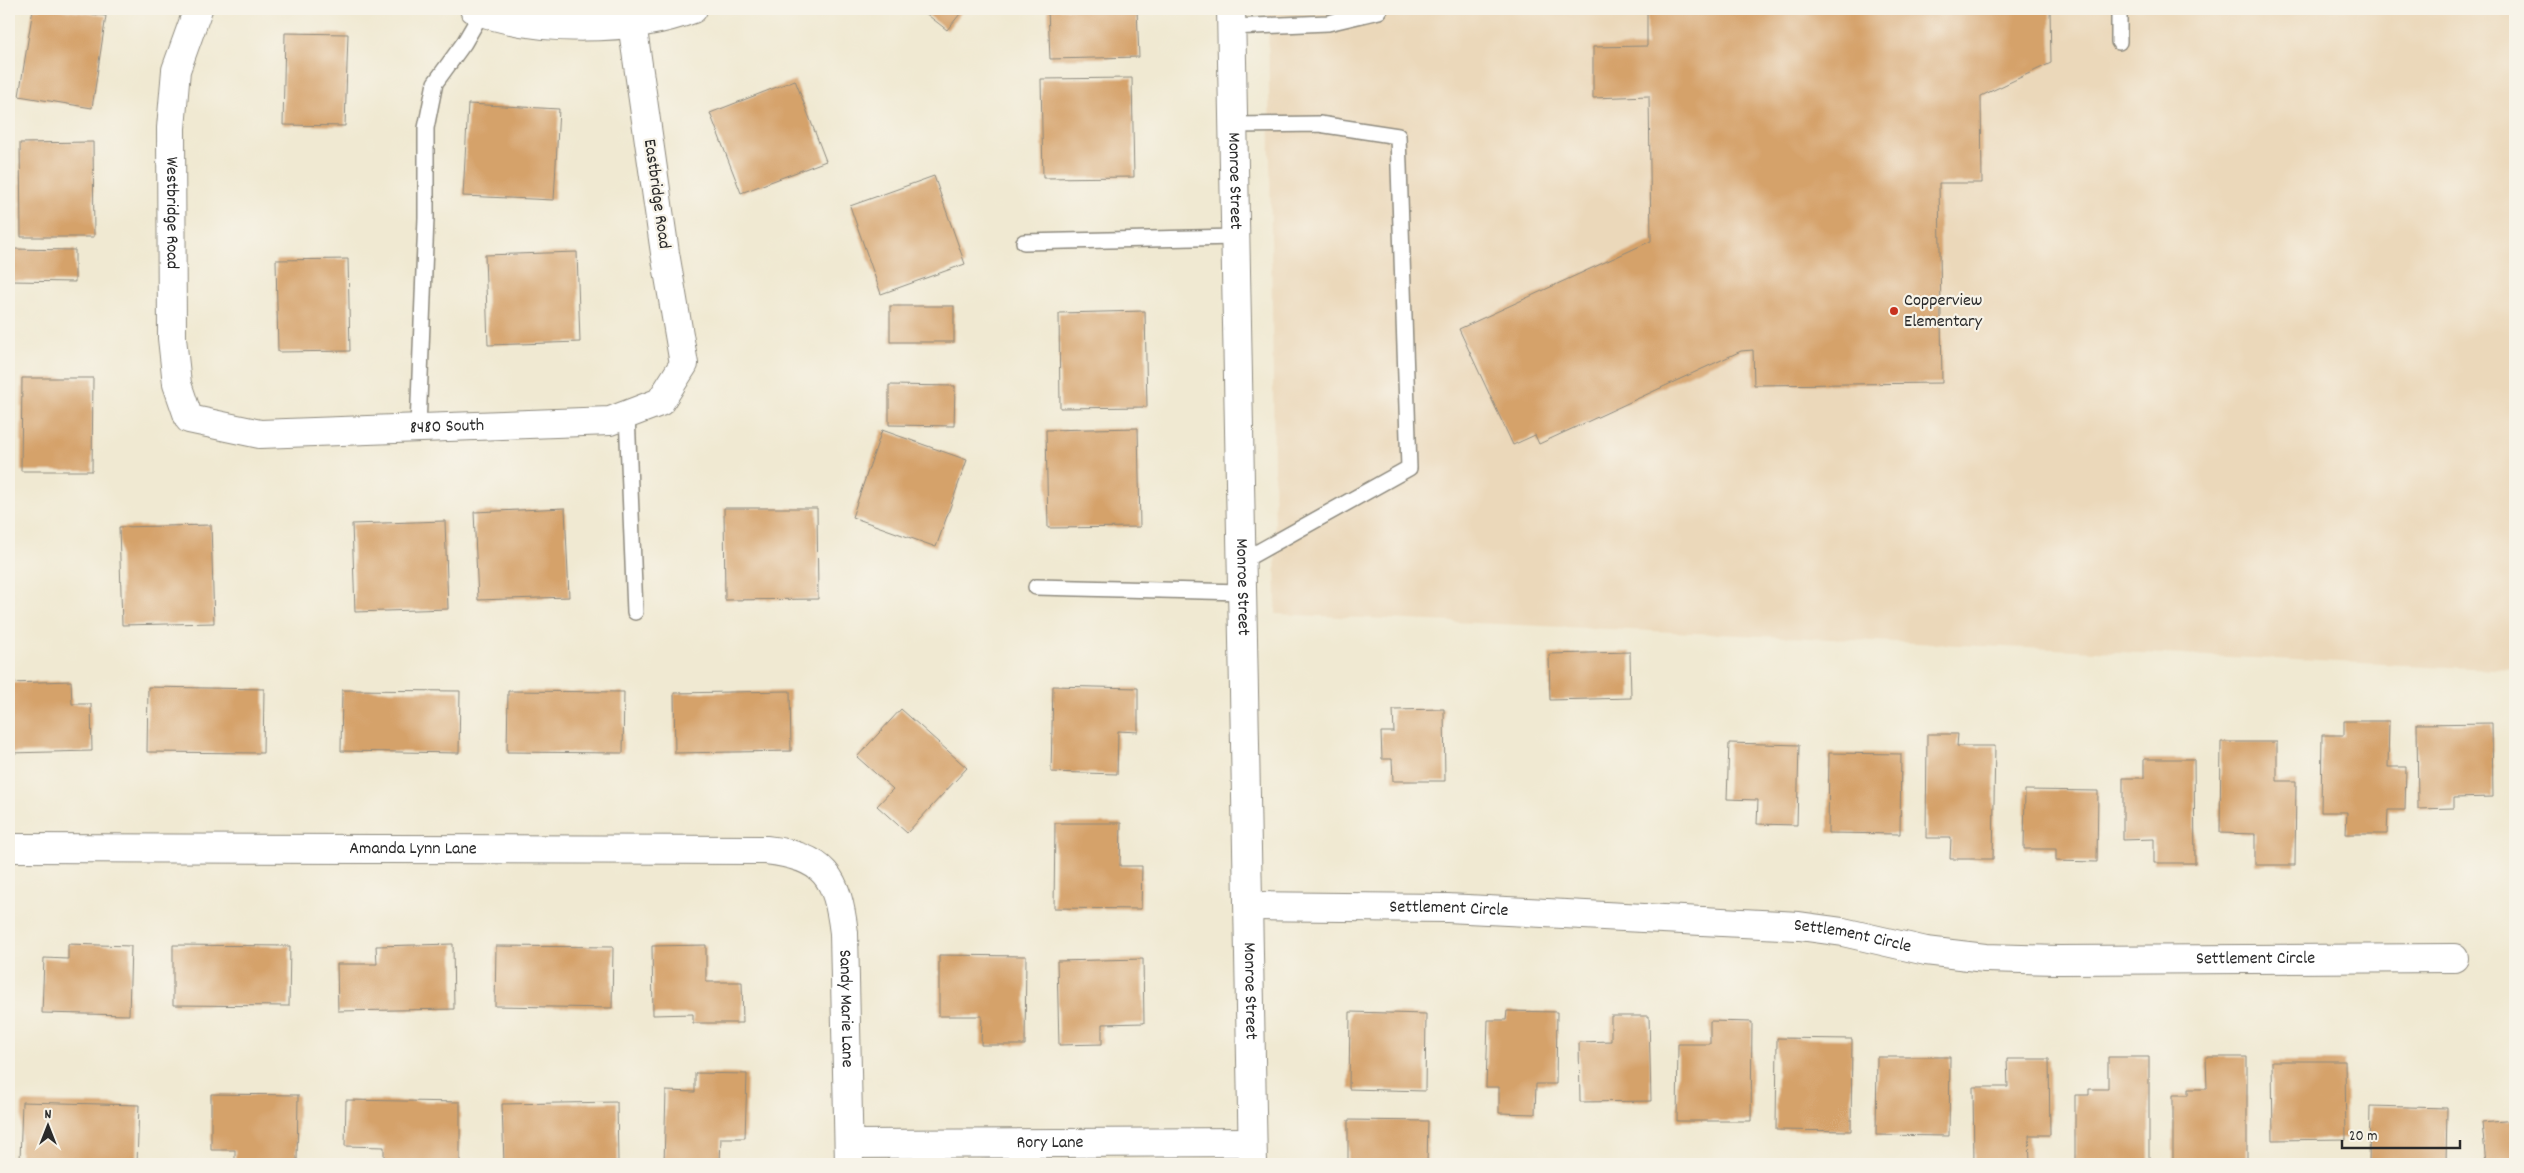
<svg xmlns="http://www.w3.org/2000/svg" width="2524" height="1173" font-family="Dekko,sans-serif">
  <style>
    .built { fill: #ebd8ba }
    .building { fill: #d5a26b }
    .lines { fill: none; stroke-linecap: round; stroke-linejoin: round }
    .service-casing { stroke: #8e8a7e; stroke-width: 18 }
    .minor-casing { stroke: #8e8a7e; stroke-width: 30 }
    .tertiary-casing { stroke: #8e8a7e; stroke-width: 30 }
    .service { stroke: #fff; stroke-width: 15 }
    .minor { stroke: #fff; stroke-width: 28 }
    .tertiary { stroke: #fff; stroke-width: 28 }
    .poi-dot { fill: #c8321e; stroke: #f7f3e8; stroke-width: 2 }
    .labels { text-anchor: middle; dominant-baseline: central; stroke-width: 4.5; stroke-linejoin: round; paint-order: stroke }
    .street-label { font-size: 18px; fill: #2b2b2b; stroke: #f7f3e8 }
    .poi-label { font-size: 18px; fill: #2b2b2b; stroke: #f7f3e8; text-anchor: start }
  </style>
  <rect width="100%" height="100%" fill="#f7f3e8"/>
  <filter id="ink" filterUnits="userSpaceOnUse"><feTurbulence type="fractalNoise" baseFrequency=".02" numOctaves="2"/><feDisplacementMap in="SourceGraphic" scale="10" xChannelSelector="R" yChannelSelector="G"/><feConvolveMatrix kernelMatrix="1 2 1 2 8 2 1 2 1" color-interpolation-filters="sRGB"/></filter>
  <filter id="wash" filterUnits="userSpaceOnUse"><feTurbulence type="fractalNoise" baseFrequency=".0096" numOctaves="4" result="noise"/><feDisplacementMap in="SourceGraphic" scale="20" xChannelSelector="R" yChannelSelector="G"/><feGaussianBlur stdDeviation="1.12" result="paint"/><feColorMatrix in="noise" values="0 0 0 0 0 0 0 0 0 0 0 0 0 0 0 0 0 1.4 0 .05"/><feComposite in="paint" operator="in"/></filter>
  <g filter="url(#wash)">
    <rect width="100%" height="100%" fill="#f0e9d2"/>
    <path class="built" d="M 1268,9 L 2515,9 L 2515,670 L 1276,614 Z"/>
    <g id="blocks">
      <g class="building">
        <path d="M 33,9 L 56,9 L 106,16 L 92,108 L 19,96 Z"/>
        <path d="M 920,9 L 964,9 L 947,30 Z"/>
        <path d="M 1048,9 L 1137,9 L 1139,57 L 1050,59 Z"/>
        <path d="M 1647,9 L 2050,9 L 2051,63 L 1981,96 L 1982,183 L 1939,183 L 1942,383 L 1754,385 L 1753,350 L 1741,351 L 1539,444 L 1535,435 L 1513,445 L 1459,329 L 1651,241 L 1649,96 L 1593,98 L 1593,47 L 1647,46 Z"/>
        <path d="M 285,33 L 348,34 L 345,126 L 283,125 Z"/>
        <path d="M 1132,78 L 1134,177 L 1043,178 L 1041,79 Z"/>
        <path d="M 795,80 L 826,161 L 741,193 L 710,113 Z"/>
        <path d="M 468,104 L 559,109 L 554,200 L 463,196 Z"/>
        <path d="M 93,142 L 94,237 L 21,237 L 20,143 Z"/>
        <path d="M 934,176 L 965,264 L 881,294 L 850,206 Z"/>
        <path d="M 12,249 L 75,250 L 75,282 L 11,281 Z"/>
        <path d="M 577,252 L 580,342 L 488,345 L 485,255 Z"/>
        <path d="M 348,259 L 350,351 L 278,352 L 276,260 Z"/>
        <rect x="890" y="306" width="64" height="36"/>
        <path d="M 1145,311 L 1147,407 L 1060,408 L 1059,313 Z"/>
        <path d="M 22,378 L 93,378 L 92,471 L 21,471 Z"/>
        <path d="M 889,385 L 955,386 L 954,426 L 889,425 Z"/>
        <path d="M 1138,428 L 1140,527 L 1048,528 L 1046,430 Z"/>
        <path d="M 882,430 L 967,460 L 936,547 L 852,517 Z"/>
        <path d="M 565,508 L 569,597 L 478,600 L 474,512 Z"/>
        <path d="M 724,508 L 817,508 L 818,599 L 725,600 Z"/>
        <path d="M 445,521 L 448,609 L 355,612 L 352,524 Z"/>
        <path d="M 211,525 L 214,623 L 122,625 L 119,527 Z"/>
        <path d="M 1630,652 L 1631,698 L 1550,700 L 1549,654 Z"/>
        <path d="M 71,681 L 72,704 L 91,704 L 92,751 L 9,753 L 9,683 Z"/>
        <path d="M 1053,686 L 1138,688 L 1138,732 L 1118,731 L 1117,774 L 1051,772 Z"/>
        <path d="M 148,687 L 264,689 L 263,753 L 147,752 Z"/>
        <path d="M 342,690 L 460,691 L 459,753 L 341,751 Z"/>
        <path d="M 508,691 L 624,692 L 623,753 L 507,752 Z"/>
        <path d="M 790,691 L 791,751 L 675,753 L 674,693 Z"/>
        <path d="M 901,709 L 967,768 L 907,833 L 877,806 L 893,789 L 857,757 Z"/>
        <path d="M 1444,709 L 1445,781 L 1393,781 L 1392,759 L 1382,759 L 1381,732 L 1394,732 L 1393,710 Z"/>
        <path d="M 2344,721 L 2389,721 L 2388,767 L 2406,767 L 2405,810 L 2388,810 L 2387,834 L 2346,834 L 2347,812 L 2321,812 L 2322,735 L 2344,735 Z"/>
        <path d="M 2492,723 L 2493,797 L 2454,798 L 2454,808 L 2418,809 L 2417,724 Z"/>
        <path d="M 1927,734 L 1958,734 L 1957,746 L 1995,746 L 1993,859 L 1950,859 L 1951,838 L 1926,838 Z"/>
        <path d="M 2221,742 L 2277,742 L 2277,781 L 2296,781 L 2295,865 L 2255,865 L 2255,834 L 2220,833 Z"/>
        <path d="M 1729,743 L 1799,745 L 1797,825 L 1757,824 L 1758,800 L 1727,799 Z"/>
        <path d="M 1829,753 L 1901,754 L 1900,834 L 1828,833 Z"/>
        <path d="M 2144,759 L 2194,759 L 2195,863 L 2154,863 L 2154,839 L 2123,840 L 2123,778 L 2144,778 Z"/>
        <path d="M 2025,790 L 2098,791 L 2097,862 L 2056,861 L 2056,849 L 2024,849 Z"/>
        <path d="M 1055,823 L 1121,823 L 1120,866 L 1142,866 L 1141,909 L 1054,908 Z"/>
        <path d="M 68,944 L 131,946 L 129,1015 L 42,1013 L 44,958 L 68,959 Z"/>
        <path d="M 453,944 L 454,1009 L 338,1011 L 337,964 L 377,964 L 376,946 Z"/>
        <path d="M 173,945 L 290,946 L 289,1006 L 173,1005 Z"/>
        <path d="M 706,945 L 706,982 L 742,982 L 743,1023 L 693,1023 L 693,1014 L 653,1015 L 652,946 Z"/>
        <path d="M 496,946 L 613,947 L 612,1008 L 495,1006 Z"/>
        <path d="M 939,955 L 1026,956 L 1025,1045 L 981,1045 L 982,1016 L 939,1016 Z"/>
        <path d="M 1143,959 L 1144,1023 L 1102,1024 L 1102,1044 L 1059,1045 L 1057,961 Z"/>
        <path d="M 1507,1011 L 1557,1012 L 1556,1084 L 1536,1084 L 1535,1114 L 1499,1113 L 1499,1087 L 1486,1087 L 1488,1020 L 1506,1020 Z"/>
        <path d="M 1350,1012 L 1426,1014 L 1425,1091 L 1349,1089 Z"/>
        <path d="M 1611,1016 L 1649,1016 L 1651,1101 L 1580,1102 L 1579,1042 L 1611,1041 Z"/>
        <path d="M 1710,1021 L 1752,1022 L 1751,1121 L 1677,1121 L 1678,1044 L 1710,1044 Z"/>
        <path d="M 1777,1038 L 1852,1039 L 1851,1131 L 1776,1130 Z"/>
        <path d="M 1877,1057 L 1950,1057 L 1949,1136 L 1876,1135 Z"/>
        <path d="M 2108,1057 L 2149,1057 L 2149,1164 L 2075,1164 L 2075,1095 L 2089,1095 L 2089,1089 L 2108,1089 Z"/>
        <path d="M 2206,1057 L 2247,1057 L 2247,1164 L 2173,1164 L 2173,1095 L 2188,1095 L 2188,1089 L 2207,1089 Z"/>
        <path d="M 2007,1059 L 2049,1059 L 2050,1135 L 2029,1135 L 2030,1164 L 1974,1164 L 1973,1087 L 2008,1087 Z"/>
        <path d="M 2272,1061 L 2345,1061 L 2346,1139 L 2273,1140 Z"/>
        <path d="M 695,1073 L 747,1074 L 745,1138 L 721,1138 L 720,1164 L 664,1164 L 666,1091 L 695,1092 Z"/>
        <path d="M 211,1094 L 298,1095 L 297,1164 L 235,1163 L 235,1150 L 211,1150 Z"/>
        <path d="M 346,1100 L 460,1102 L 460,1164 L 384,1164 L 384,1147 L 345,1146 Z"/>
        <path d="M 22,1102 L 139,1105 L 137,1164 L 20,1161 Z"/>
        <path d="M 617,1102 L 618,1162 L 504,1164 L 502,1104 Z"/>
        <path d="M 2370,1106 L 2447,1108 L 2446,1164 L 2369,1164 Z"/>
        <path d="M 1348,1120 L 1428,1121 L 1427,1164 L 1348,1164 Z"/>
        <path d="M 2515,1120 L 2515,1164 L 2486,1164 L 2482,1123 Z"/>
      </g>
    </g>
  </g>
  <g filter="url(#ink)">
    <use href="#blocks" fill-opacity="0" stroke="#8e8a7e" stroke-width="1"/>
    <g class="lines">
      <defs>
        <g id="service">
          <path d="M 2119,9 L 2119,42"/>
          <path d="M 1231,27 L 1328,23 L 1379,11 L 1380,9"/>
          <path d="M 1233,125 L 1319,124 L 1398,136 L 1409,468 L 1242,561"/>
          <path d="M 1024,242 L 1235,237"/>
          <path d="M 627,414 L 635,612"/>
          <path d="M 418,428 L 426,218 L 426,128 L 435,83 L 464,43 L 482,12"/>
          <path d="M 1036,587 L 1243,592"/>
        </g>
        <g id="minor">
          <path id="s1" d="M 198,9 L 176,70 L 171,128 L 172,338 L 177,384 L 189,419 L 260,434 L 610,421 L 660,402 L 684,364 L 665,253 L 632,23"/>
          <path d="M 474,9 C 532,33 634,32 693,9"/>
          <path id="s2" d="M 9,848 L 766,850 C 825,857 837,876 844,933 L 849,1164"/>
          <path id="s3" d="M 1249,906 L 1447,908 L 1799,926 L 1843,932 L 1926,951 L 1985,958 L 2058,960 L 2454,958"/>
          <path id="s4" d="M 849,1144 L 1252,1142"/>
        </g>
        <g id="tertiary">
          <path id="s5" d="M 1231,9 L 1253,1164"/>
        </g>
      </defs>
      <use href="#service" class="service-casing"/>
      <use href="#minor" class="minor-casing"/>
      <use href="#tertiary" class="tertiary-casing"/>
      <use href="#service" class="service"/>
      <use href="#minor" class="minor"/>
      <use href="#tertiary" class="tertiary"/>
    </g>
  </g>
  <circle class="poi-dot" cx="1894" cy="311" r="5"/>
  <g class="labels">
    <g class="street-label">
      <text stroke="none"><textPath href="#s5" startOffset="172">Monroe Street</textPath></text>
      <text transform="translate(656 194) rotate(82)">Eastbridge Road</text>
      <text stroke="none"><textPath href="#s1" startOffset="208">Westbridge Road</textPath></text>
      <text stroke="none"><textPath href="#s1" startOffset="676">8480 South</textPath></text>
      <text stroke="none"><textPath href="#s5" startOffset="578">Monroe Street</textPath></text>
      <text stroke="none"><textPath href="#s2" startOffset="404">Amanda Lynn Lane</textPath></text>
      <text stroke="none"><textPath href="#s3" startOffset="200">Settlement Circle</textPath></text>
      <text stroke="none"><textPath href="#s3" startOffset="605">Settlement Circle</textPath></text>
      <text stroke="none"><textPath href="#s3" startOffset="1010">Settlement Circle</textPath></text>
      <text stroke="none"><textPath href="#s5" startOffset="982">Monroe Street</textPath></text>
      <text stroke="none"><textPath href="#s2" startOffset="961">Sandy Marie Lane</textPath></text>
      <text stroke="none"><textPath href="#s4" startOffset="201">Rory Lane</textPath></text>
    </g>
    <g class="poi-label">
      <text x="1904" y="301">Copperview<tspan x="1904" dy="21">Elementary</tspan></text>
    </g>
  </g>
  <rect width="2524" height="1173" fill="none" stroke="#f7f3e8" stroke-width="30"/>
  <g transform="translate(48 1126)" stroke="#f7f3e8" stroke-width="4" paint-order="stroke">
  <path d="M0-4L9 19L0 12L-9 19Z" fill="#2b2b2b"/>
  <text y="-8" font-size="14" font-weight="bold" text-anchor="middle" fill="#2b2b2b">N</text>
  </g>
  <path d="M2342 1140v8h118v-8" fill="none" stroke="#2b2b2b" stroke-width="2.5"/>
  <text x="2349" y="1140" font-size="15" fill="#2b2b2b" stroke="#f7f3e8" stroke-width="4" paint-order="stroke">20 m</text>
</svg>
